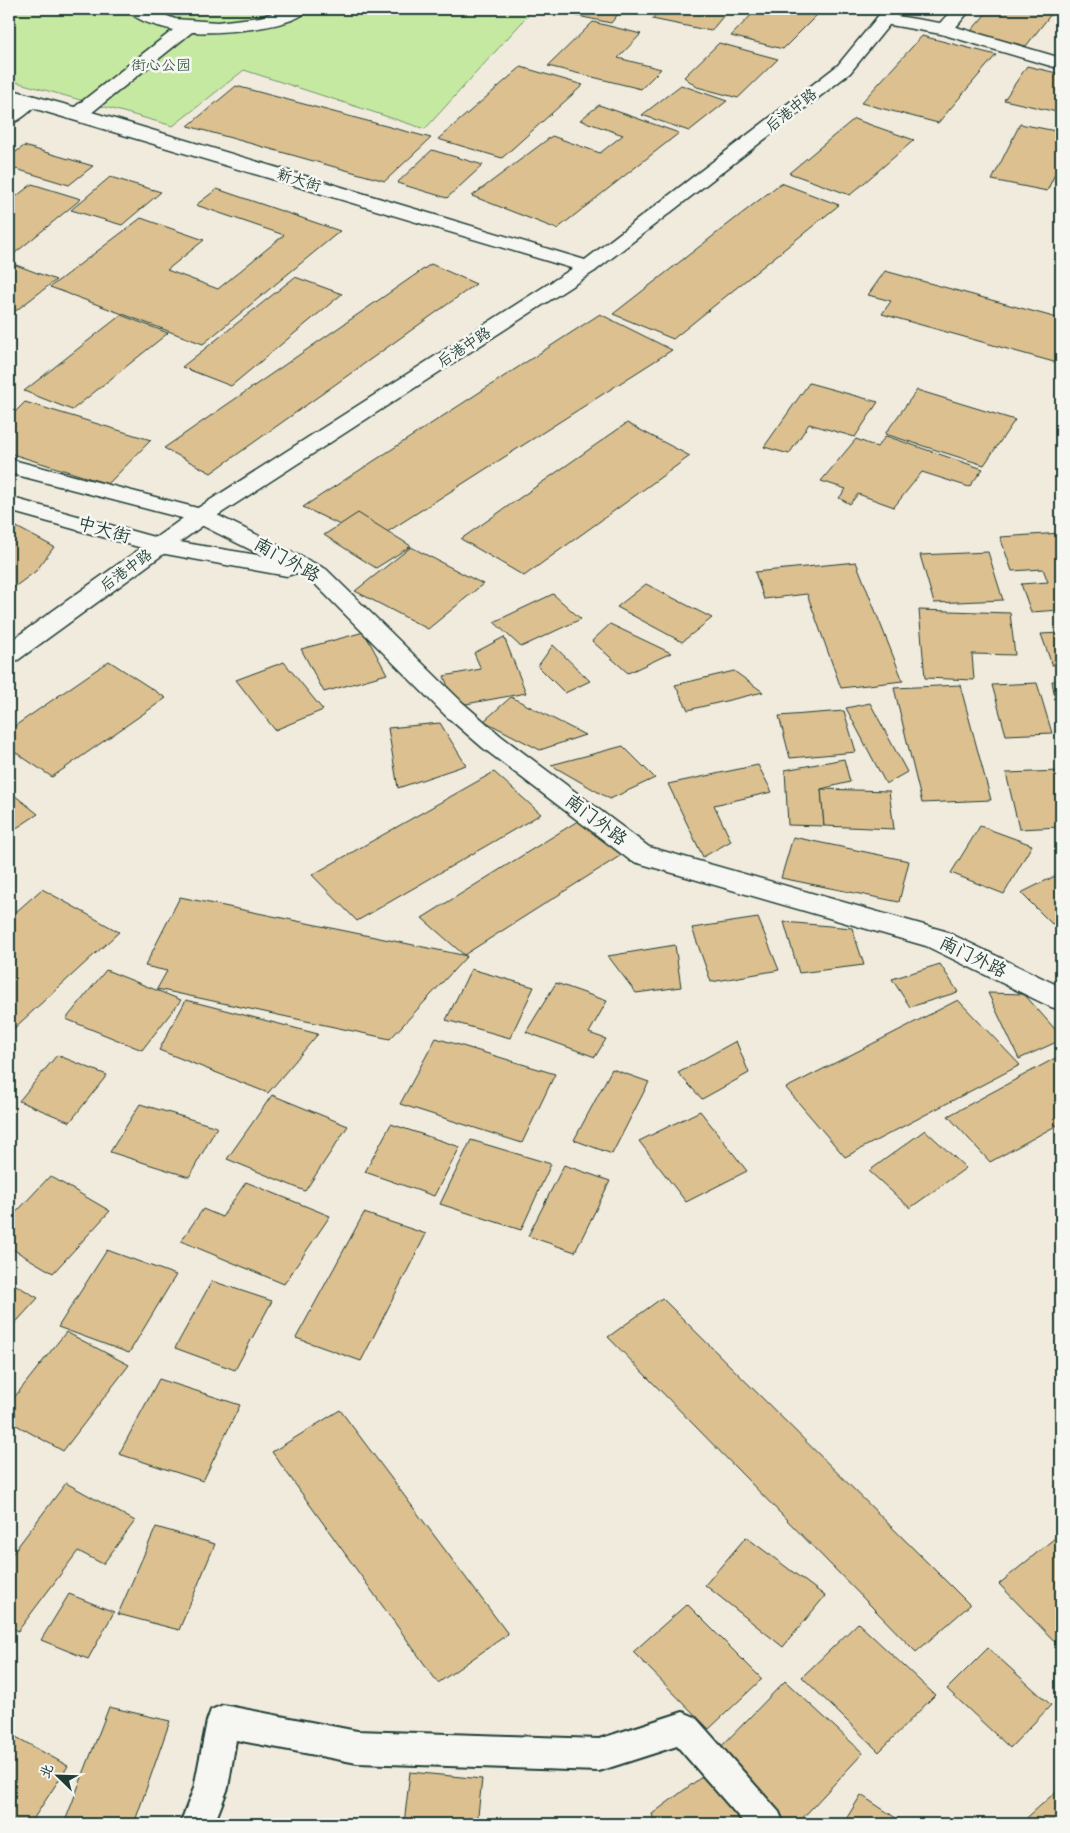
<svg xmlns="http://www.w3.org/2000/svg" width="1070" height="1833" font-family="'Comic Neue','LXGW WenKai TC',sans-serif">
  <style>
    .green { fill: #c6e9a2; stroke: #72936b }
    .building { fill: #dcc090; stroke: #1f3d34 }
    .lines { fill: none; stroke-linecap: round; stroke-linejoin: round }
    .service-casing { stroke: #1f3d34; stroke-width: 4 }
    .minor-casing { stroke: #1f3d34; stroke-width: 3 }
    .tertiary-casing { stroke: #1f3d34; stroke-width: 3 }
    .secondary-casing { stroke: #1f3d34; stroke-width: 3 }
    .primary-casing { stroke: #1f3d34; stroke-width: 3 }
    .service { fill: #f6f6f2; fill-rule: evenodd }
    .minor { fill: #f6f6f2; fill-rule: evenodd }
    .tertiary { fill: #f6f6f2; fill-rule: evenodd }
    .secondary { fill: #f6f6f2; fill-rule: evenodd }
    .primary { fill: #f6f6f2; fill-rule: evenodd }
    .labels { text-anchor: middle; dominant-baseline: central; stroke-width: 5; stroke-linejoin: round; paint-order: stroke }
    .far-park-label { font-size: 15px; fill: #405f4a; stroke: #f6f6f2 }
    .far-street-label { font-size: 15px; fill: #1f3d34; stroke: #f6f6f2 }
    .street-label { font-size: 18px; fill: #1f3d34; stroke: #f6f6f2 }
  </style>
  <rect width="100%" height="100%" fill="#f1ebde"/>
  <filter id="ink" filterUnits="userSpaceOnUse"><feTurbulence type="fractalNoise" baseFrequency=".02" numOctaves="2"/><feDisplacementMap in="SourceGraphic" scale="10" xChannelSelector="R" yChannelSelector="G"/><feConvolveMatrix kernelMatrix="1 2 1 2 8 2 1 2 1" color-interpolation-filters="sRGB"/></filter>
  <g filter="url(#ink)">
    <path class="green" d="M 9,9 L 534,9 L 425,129 L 244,70 L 173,126 L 9,80 Z"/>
    <g class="building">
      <path d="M 556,9 L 622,9 L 611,23 L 554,11 Z"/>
      <path d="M 661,9 L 729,9 L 711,31 L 652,19 Z"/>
      <path d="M 757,9 L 823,9 L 783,49 L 731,36 Z"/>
      <path d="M 990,9 L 1055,9 L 1026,46 L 970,32 Z"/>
      <path d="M 593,22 L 641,34 L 618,58 L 661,69 L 641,89 L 548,66 Z"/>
      <path d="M 922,36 L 996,55 L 938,123 L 861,103 Z"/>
      <path d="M 719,43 L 778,59 L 738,98 L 697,87 L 684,77 Z"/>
      <path d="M 1027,66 L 1061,74 L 1061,113 L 1004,100 Z"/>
      <path d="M 521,67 L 583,85 L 502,158 L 438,139 Z"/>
      <path d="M 681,85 L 727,101 L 689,131 L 642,115 Z"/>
      <path d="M 236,86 L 431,138 L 385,181 L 188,126 Z"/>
      <path d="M 599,105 L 679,133 L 557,229 L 472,196 L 552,136 L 600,153 L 623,135 L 580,120 Z"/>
      <path d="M 854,119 L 914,140 L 850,195 L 789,173 Z"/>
      <path d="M 1020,124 L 1061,132 L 1061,161 L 1047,191 L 992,180 Z"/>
      <path d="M 24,146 L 93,166 L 69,185 L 9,167 L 9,157 Z"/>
      <path d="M 432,150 L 483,165 L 447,198 L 397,183 Z"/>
      <path d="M 110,177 L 161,192 L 122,225 L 71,210 Z"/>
      <path d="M 781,183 L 839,205 L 673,339 L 613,314 Z"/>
      <path d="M 32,184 L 81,199 L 9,258 L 9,202 Z"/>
      <path d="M 217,189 L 340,231 L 203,344 L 50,287 L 141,218 L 204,240 L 167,270 L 218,289 L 284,235 L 196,205 Z"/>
      <path d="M 431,264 L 476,284 L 211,473 L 164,448 Z"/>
      <path d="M 16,265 L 56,280 L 9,316 L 9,270 Z"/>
      <path d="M 885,271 L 1061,319 L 1061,364 L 882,314 L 891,301 L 868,295 Z"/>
      <path d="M 295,277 L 342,294 L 231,386 L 182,367 Z"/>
      <path d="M 600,314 L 672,350 L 373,541 L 303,507 Z"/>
      <path d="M 121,315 L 168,333 L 72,410 L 24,391 Z"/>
      <path d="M 809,383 L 878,402 L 855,437 L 809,424 L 789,454 L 764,447 Z"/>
      <path d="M 917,390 L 1015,420 L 984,465 L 885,434 Z"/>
      <path d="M 25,402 L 151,440 L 108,484 L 9,453 L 9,418 Z"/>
      <path d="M 627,423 L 690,456 L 524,576 L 461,539 Z"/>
      <path d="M 886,436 L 983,469 L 969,487 L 922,472 L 894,507 L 858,494 L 850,504 L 839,498 L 846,489 L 821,481 L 856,439 L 877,447 Z"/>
      <path d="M 358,513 L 411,546 L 376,568 L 324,535 Z"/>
      <path d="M 9,523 L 54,547 L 36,571 L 9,591 Z"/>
      <path d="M 1061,533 L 1061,610 L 1031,612 L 1021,584 L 1048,582 L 1043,569 L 1012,571 L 1000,537 Z"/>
      <path d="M 411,547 L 483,584 L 428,629 L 355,591 Z"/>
      <path d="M 988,552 L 1003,600 L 934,603 L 920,555 Z"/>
      <path d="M 856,562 L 903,681 L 841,688 L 807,594 L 764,599 L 755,572 Z"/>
      <path d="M 646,584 L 712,618 L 682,642 L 617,607 Z"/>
      <path d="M 553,594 L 581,619 L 521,647 L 494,622 Z"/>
      <path d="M 919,610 L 1010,613 L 1015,655 L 972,654 L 974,680 L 925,678 Z"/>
      <path d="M 610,624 L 671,653 L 628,673 L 592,641 Z"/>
      <path d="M 364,632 L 387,674 L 324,692 L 301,649 Z"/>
      <path d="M 1061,633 L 1061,665 L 1052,665 L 1041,634 Z"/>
      <path d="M 504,637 L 526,693 L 455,706 L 444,676 L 481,669 L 474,653 Z"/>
      <path d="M 553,645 L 590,681 L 565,693 L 538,666 Z"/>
      <path d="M 109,661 L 166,698 L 52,777 L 9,748 L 9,730 Z"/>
      <path d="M 284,662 L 323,710 L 275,730 L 236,680 Z"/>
      <path d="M 734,671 L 763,692 L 688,710 L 675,685 Z"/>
      <path d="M 1052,681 L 1061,681 L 1061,734 Z"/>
      <path d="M 1037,683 L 1052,733 L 1006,735 L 992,685 Z"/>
      <path d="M 960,685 L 991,800 L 922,803 L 894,688 Z"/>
      <path d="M 511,697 L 585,735 L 540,750 L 484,721 Z"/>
      <path d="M 870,703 L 907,772 L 886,784 L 846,708 Z"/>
      <path d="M 844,711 L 856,752 L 790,758 L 779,716 Z"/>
      <path d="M 440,723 L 466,765 L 398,788 L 388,728 Z"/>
      <path d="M 623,746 L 655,778 L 610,799 L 551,765 Z"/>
      <path d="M 844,759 L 850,782 L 821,789 L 824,826 L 788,825 L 785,770 Z"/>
      <path d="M 758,765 L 772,792 L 714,805 L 731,841 L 703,857 L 668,784 Z"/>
      <path d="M 1061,771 L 1061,827 L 1019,829 L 1006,773 Z"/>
      <path d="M 494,772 L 541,814 L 357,921 L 312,875 Z"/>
      <path d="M 821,789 L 889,791 L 894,829 L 824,826 Z"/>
      <path d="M 9,791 L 38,814 L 9,833 Z"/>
      <path d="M 581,819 L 623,854 L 464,955 L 422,918 Z"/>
      <path d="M 980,826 L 1032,845 L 1004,894 L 951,873 Z"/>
      <path d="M 793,837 L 909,861 L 899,902 L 781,878 Z"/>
      <path d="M 1061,873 L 1061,919 L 1052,924 L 1021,893 Z"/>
      <path d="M 42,889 L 119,932 L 10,1032 L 9,918 Z"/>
      <path d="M 180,897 L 467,956 L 390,1039 L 157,989 L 167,971 L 145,966 Z"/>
      <path d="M 758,918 L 779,970 L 711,982 L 692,928 Z"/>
      <path d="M 784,922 L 852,928 L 864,965 L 799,973 Z"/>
      <path d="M 675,945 L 681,987 L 636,993 L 608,956 Z"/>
      <path d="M 940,964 L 958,992 L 910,1007 L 892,979 Z"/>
      <path d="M 471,969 L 534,987 L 510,1038 L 446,1020 Z"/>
      <path d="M 106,970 L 181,1000 L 142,1050 L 66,1019 Z"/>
      <path d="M 556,983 L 607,1001 L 589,1033 L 606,1039 L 595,1057 L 526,1032 Z"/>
      <path d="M 988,993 L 1024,994 L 1061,1036 L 1061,1040 L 1019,1059 Z"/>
      <path d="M 186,1000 L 318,1034 L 268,1093 L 159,1050 Z"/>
      <path d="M 958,1000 L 1020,1065 L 845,1157 L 786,1088 Z"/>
      <path d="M 436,1038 L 555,1074 L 522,1143 L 400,1104 Z"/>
      <path d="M 736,1041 L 749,1073 L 702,1099 L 678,1073 Z"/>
      <path d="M 57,1055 L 107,1075 L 70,1122 L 19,1101 Z"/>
      <path d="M 1061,1055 L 1061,1123 L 990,1162 L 948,1116 Z"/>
      <path d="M 612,1069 L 649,1082 L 612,1154 L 574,1140 Z"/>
      <path d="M 272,1095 L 348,1126 L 305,1191 L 227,1159 Z"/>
      <path d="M 140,1104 L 217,1127 L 189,1177 L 110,1152 Z"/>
      <path d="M 700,1111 L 747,1171 L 686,1202 L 639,1141 Z"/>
      <path d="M 391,1124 L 460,1147 L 434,1196 L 365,1172 Z"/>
      <path d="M 925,1130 L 966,1168 L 910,1208 L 869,1171 Z"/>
      <path d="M 471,1140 L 551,1164 L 521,1230 L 440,1204 Z"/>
      <path d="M 564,1165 L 610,1181 L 575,1252 L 528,1236 Z"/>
      <path d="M 50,1176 L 110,1211 L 53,1273 L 9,1247 L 9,1220 Z"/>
      <path d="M 246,1182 L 330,1216 L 284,1284 L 181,1241 L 203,1209 L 222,1217 Z"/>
      <path d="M 364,1213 L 426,1234 L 361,1361 L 296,1338 Z"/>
      <path d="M 107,1250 L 176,1275 L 129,1353 L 58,1327 Z"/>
      <path d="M 9,1281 L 38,1298 L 9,1330 Z"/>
      <path d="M 212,1281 L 272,1301 L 235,1370 L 175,1348 Z"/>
      <path d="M 662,1298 L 970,1605 L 916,1652 L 608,1337 Z"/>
      <path d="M 66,1332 L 129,1365 L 63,1451 L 9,1421 L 9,1404 Z"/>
      <path d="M 159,1379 L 240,1405 L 203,1481 L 119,1454 Z"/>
      <path d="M 340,1410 L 508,1634 L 438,1683 L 272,1452 Z"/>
      <path d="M 66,1483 L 135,1521 L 103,1564 L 78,1551 L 18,1631 L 9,1626 L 9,1558 Z"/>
      <path d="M 156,1527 L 215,1544 L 179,1630 L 118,1614 Z"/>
      <path d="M 1061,1533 L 1061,1648 L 999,1584 Z"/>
      <path d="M 746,1537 L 825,1596 L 783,1647 L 705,1585 Z"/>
      <path d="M 69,1594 L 114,1612 L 88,1659 L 41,1640 Z"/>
      <path d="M 687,1604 L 762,1679 L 709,1729 L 633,1652 Z"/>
      <path d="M 858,1623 L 935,1695 L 879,1752 L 802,1677 Z"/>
      <path d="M 988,1648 L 1051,1705 L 1010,1748 L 947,1689 Z"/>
      <path d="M 785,1681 L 863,1753 L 797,1824 L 785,1824 L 713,1755 Z"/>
      <path d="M 109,1707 L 170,1721 L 134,1824 L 64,1824 Z"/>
      <path d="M 9,1733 L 68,1766 L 30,1824 L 9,1824 Z"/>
      <path d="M 410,1772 L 482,1779 L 477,1824 L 404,1824 Z"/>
      <path d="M 707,1773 L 746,1824 L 655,1824 L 652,1814 Z"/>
      <path d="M 1061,1787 L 1061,1824 L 1020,1824 Z"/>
      <path d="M 861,1795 L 905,1824 L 843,1824 Z"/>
    </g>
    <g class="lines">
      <defs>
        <path id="service" d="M 223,1705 L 357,1731 L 599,1739 L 683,1712 L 695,1717 L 779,1812 L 784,1824 L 745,1824 L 677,1746 L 599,1771 L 357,1763 L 236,1740 L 228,1788 L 214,1824 L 180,1824 L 194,1788 L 207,1721 L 211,1710 Z"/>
        <g id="minor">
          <path d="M 127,9 L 149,9 L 175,19 L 217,22 L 260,17 L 285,9 L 309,9 C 295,29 215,34 192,32 L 85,118 L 78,120 L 71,118 L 69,114 L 71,110 L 173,30 C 159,26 136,22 127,9 Z"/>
          <path d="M 953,9 L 971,9 L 956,27 L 1061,58 L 1061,69 L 941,34 L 879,23 L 876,19 L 879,15 L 885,14 L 940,23 Z"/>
          <path d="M 30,95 L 37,97 L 39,101 C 33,110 20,121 9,124 L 9,109 L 23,97 Z"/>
        </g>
        <g id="tertiary">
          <path d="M 9,89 L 85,110 L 595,263 L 598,267 L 595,271 L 588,273 L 581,271 L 9,101 Z"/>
          <path d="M 9,459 L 209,511 L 213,516 L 209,521 L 201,523 L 9,473 Z"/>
        </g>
        <path id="secondary" d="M 9,497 L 161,539 L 263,556 L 193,521 L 189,516 L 193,511 L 201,509 L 209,511 L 326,569 L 463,703 L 501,736 L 649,847 L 945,931 L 1061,987 L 1061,1010 L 1051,1007 L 926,946 L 631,861 L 483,748 L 445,715 L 310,579 L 296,573 L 287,576 L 160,553 L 9,511 Z"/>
        <path id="primary" d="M 884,9 L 902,9 L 850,73 L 595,271 L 209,521 L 18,660 L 9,662 L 9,642 L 193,511 L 581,263 L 838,65 Z"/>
      </defs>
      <use href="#service" class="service-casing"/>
      <use href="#minor" class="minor-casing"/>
      <use href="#tertiary" class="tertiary-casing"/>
      <use href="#secondary" class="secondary-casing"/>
      <use href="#primary" class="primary-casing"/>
      <use href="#service" class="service"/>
      <use href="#minor" class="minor"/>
      <use href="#tertiary" class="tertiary"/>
      <use href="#secondary" class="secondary"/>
      <use href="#primary" class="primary"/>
    </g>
  </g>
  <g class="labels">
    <g class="far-park-label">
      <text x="161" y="65">街心公园</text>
    </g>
    <g class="far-street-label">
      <text transform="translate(791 110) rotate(-38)">后港中路</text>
      <text transform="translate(299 180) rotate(17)">新大街</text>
      <text transform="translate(464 347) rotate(-33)">后港中路</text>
      <text transform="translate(126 570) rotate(-36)">后港中路</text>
    </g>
    <g class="street-label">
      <text transform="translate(104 530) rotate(16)">中大街</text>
      <text transform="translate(287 560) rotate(29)">南门外路</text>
      <text transform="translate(596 820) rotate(37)">南门外路</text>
      <text transform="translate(973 957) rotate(26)">南门外路</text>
    </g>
  </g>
  <rect width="1070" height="1833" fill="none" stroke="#f6f6f2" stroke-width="30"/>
  <rect x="15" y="15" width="1040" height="1803" fill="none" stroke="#1f3d34" stroke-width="2" filter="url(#ink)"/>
  <g transform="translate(58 1776) rotate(293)" stroke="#f6f6f2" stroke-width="4" paint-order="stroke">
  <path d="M0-4L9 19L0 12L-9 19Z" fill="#1f3d34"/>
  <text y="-8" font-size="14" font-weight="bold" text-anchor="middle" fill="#1f3d34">北</text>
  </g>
</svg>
